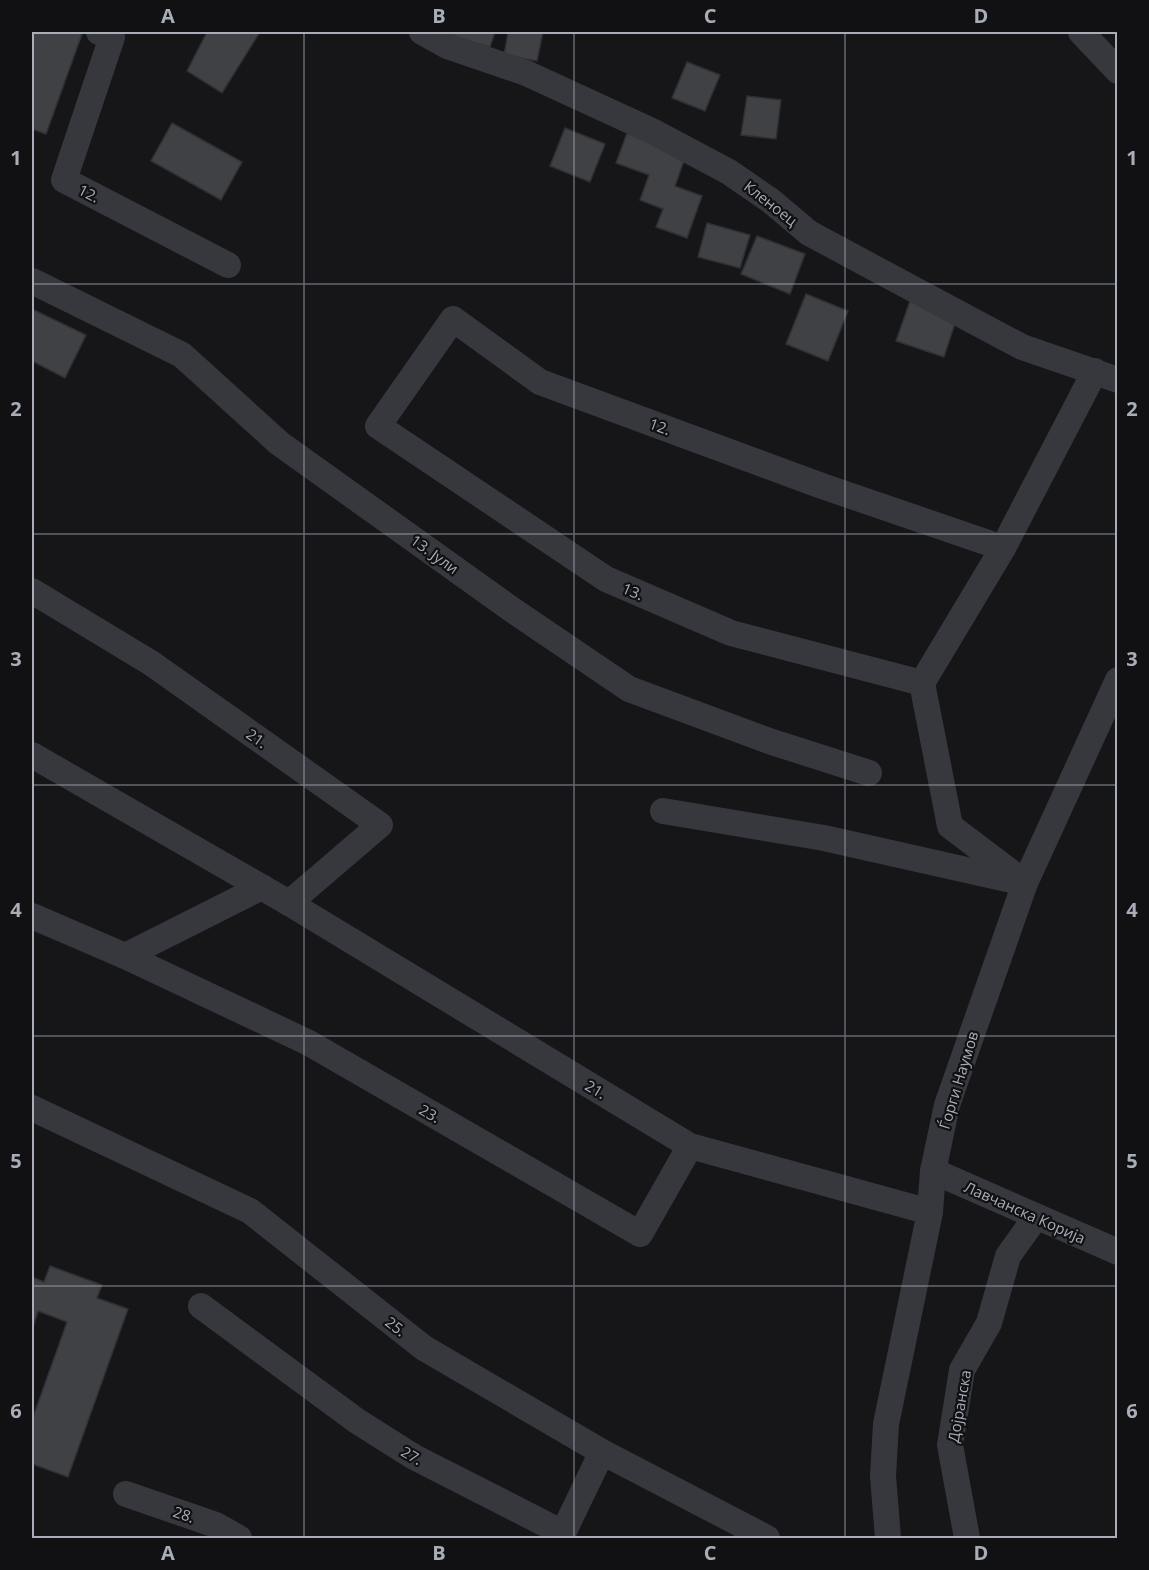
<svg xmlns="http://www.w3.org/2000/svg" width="1149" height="1570" font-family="'Open Sans',sans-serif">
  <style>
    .building { fill: #404145; stroke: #303034; stroke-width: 1.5 }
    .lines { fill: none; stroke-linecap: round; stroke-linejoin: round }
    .minor { stroke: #37383d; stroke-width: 26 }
    .grid { fill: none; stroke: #a8adb8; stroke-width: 1.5; stroke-opacity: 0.55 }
    .labels { text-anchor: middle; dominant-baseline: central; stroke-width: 4.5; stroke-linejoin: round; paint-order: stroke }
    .street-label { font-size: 15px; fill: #a8adb8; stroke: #111113 }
    .neatline { fill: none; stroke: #a8adb8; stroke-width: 2 }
    .grid-label { font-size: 20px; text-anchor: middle; font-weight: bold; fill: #a8adb8 }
  </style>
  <rect width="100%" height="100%" fill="#161618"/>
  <g class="building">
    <path d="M 32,32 L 75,32 L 82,34 L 46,134 L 32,129 Z"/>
    <path d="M 207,32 L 260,32 L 222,93 L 187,71 Z"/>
    <path d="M 442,32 L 495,32 L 490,47 L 442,34 Z"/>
    <path d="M 508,32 L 543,32 L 537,61 L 504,55 Z"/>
    <path d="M 687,62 L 720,75 L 705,111 L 672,98 Z"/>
    <path d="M 747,96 L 781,100 L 776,139 L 741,135 Z"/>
    <path d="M 172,123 L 242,162 L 221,200 L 151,161 Z"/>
    <path d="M 565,128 L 605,144 L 590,182 L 550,166 Z"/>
    <path d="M 627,133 L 686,155 L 675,186 L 702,196 L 687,238 L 656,227 L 663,209 L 640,200 L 649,175 L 616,163 Z"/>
    <path d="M 707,223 L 750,235 L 740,268 L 698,257 Z"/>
    <path d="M 757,236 L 805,254 L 790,294 L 741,274 Z"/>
    <path d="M 806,294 L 848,311 L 828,361 L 786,344 Z"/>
    <path d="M 910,301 L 957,317 L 944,357 L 896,341 Z"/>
    <path d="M 32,309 L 86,335 L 65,378 L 32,361 Z"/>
    <path d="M 50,1266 L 102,1285 L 97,1298 L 128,1309 L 68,1477 L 32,1464 L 32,1420 L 67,1322 L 38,1311 L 32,1330 L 32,1277 L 44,1282 Z"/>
  </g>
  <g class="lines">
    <g class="minor">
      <path d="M 99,32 L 112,37 L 64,180 L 228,265"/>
      <path d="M 422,32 L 447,46 L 526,73 L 652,131 L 729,172 L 771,201 L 809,233 L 930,298 L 1022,347 L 1118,380"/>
      <path d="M 1081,32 L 1118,71"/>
      <path d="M 32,281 L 182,355 L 279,443 L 511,609 L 629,689 L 772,742 L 869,773"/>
      <path d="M 32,591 L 151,663 L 380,825 L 289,903"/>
      <path d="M 922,683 L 731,633 L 606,579 L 378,426 L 453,319 L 540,382 L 822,486 L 1003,548"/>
      <path d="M 32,755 L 289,903 L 690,1146 L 930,1212"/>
      <path d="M 663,811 L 824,838 L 1016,881"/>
      <path d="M 1025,883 L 950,826 L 922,683 L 1003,548 L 1095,371"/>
      <path d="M 32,916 L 125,956 L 309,1043 L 640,1234 L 690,1146"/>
      <path d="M 125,956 L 262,887"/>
      <path d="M 32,1108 L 250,1211 L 424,1348 L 602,1452 L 767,1538"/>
      <path d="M 933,1171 L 1118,1252"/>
      <path d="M 201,1306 L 357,1421 L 414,1457 L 563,1533 L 602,1452"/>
      <path d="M 126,1494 L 216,1525 L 239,1538"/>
      <path d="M 888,1538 L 883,1476 L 886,1424 L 930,1212 L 933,1171 L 947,1105 L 1025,883 L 1118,680"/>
      <path d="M 967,1538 L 950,1445 L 962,1370 L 989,1323 L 1008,1256 L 1036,1217"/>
    </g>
  </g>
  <path class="grid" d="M 304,32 L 304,1538M 574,32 L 574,1538M 845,32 L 845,1538M 32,284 L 1118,284M 32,534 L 1118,534M 32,785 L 1118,785M 32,1036 L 1118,1036M 32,1286 L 1118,1286"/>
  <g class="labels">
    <g class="street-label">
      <text transform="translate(89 193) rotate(27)">12.</text>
      <text transform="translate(771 203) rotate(38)">Кленоец</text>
      <text transform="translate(660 426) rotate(20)">12.</text>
      <text transform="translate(435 554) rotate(36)">13. Јули</text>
      <text transform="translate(633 591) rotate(23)">13.</text>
      <text transform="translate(257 738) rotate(35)">21.</text>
      <text transform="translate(958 1080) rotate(-73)">Ѓорги Наумов</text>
      <text transform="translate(596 1089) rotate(31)">21.</text>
      <text transform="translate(430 1113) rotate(30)">23.</text>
      <text transform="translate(1025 1212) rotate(24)">Лавчанска Корија</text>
      <text transform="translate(396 1326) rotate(38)">25.</text>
      <text transform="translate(959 1406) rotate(-80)">Дојранска</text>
      <text transform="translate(412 1455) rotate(30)">27.</text>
      <text transform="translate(184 1514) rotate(19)">28.</text>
    </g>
  </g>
  <rect width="1149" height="1570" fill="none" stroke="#111113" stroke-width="66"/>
  <rect x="33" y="33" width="1083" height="1504" class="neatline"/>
  <g class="grid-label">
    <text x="168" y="23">A</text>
    <text x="439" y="23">B</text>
    <text x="710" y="23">C</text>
    <text x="981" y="23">D</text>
    <text x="16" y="165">1</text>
    <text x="1132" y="165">1</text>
    <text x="16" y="416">2</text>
    <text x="1132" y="416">2</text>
    <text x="16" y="666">3</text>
    <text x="1132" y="666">3</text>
    <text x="16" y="917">4</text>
    <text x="1132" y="917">4</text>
    <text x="16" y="1168">5</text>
    <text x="1132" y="1168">5</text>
    <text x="16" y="1418">6</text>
    <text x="1132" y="1418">6</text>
    <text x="168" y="1560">A</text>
    <text x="439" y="1560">B</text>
    <text x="710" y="1560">C</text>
    <text x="981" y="1560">D</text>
  </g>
</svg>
